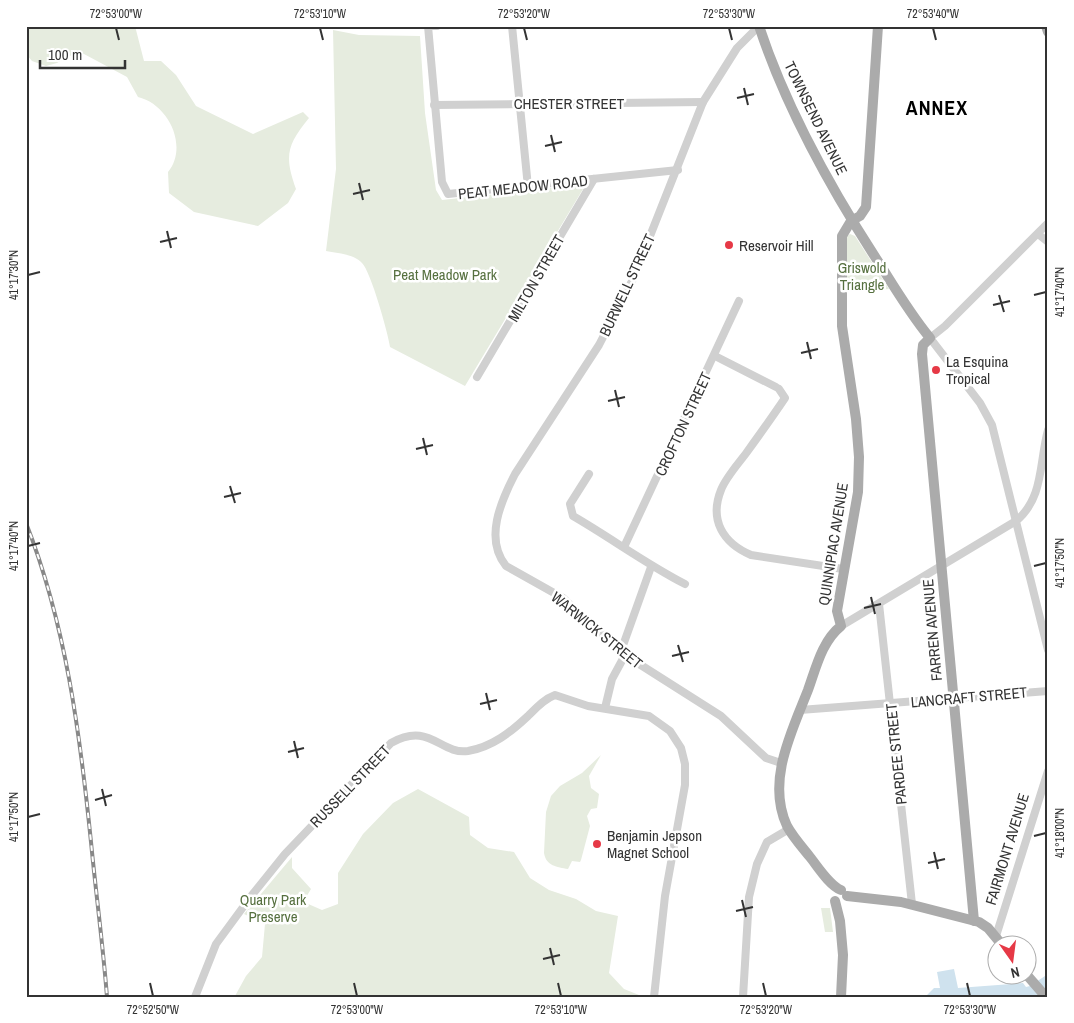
<svg xmlns="http://www.w3.org/2000/svg" width="1074" height="1023" font-family="'Archivo Narrow',sans-serif">
  <style>
    .green { fill: #e6ecdf }
    .water { fill: #cfe2ee }
    .lines { fill: none; stroke-linecap: round; stroke-linejoin: round }
    .minor { stroke: #d0d0d0; stroke-width: 8 }
    .major { stroke: #ababab; stroke-width: 10 }
    .rail-casing { stroke: #888; stroke-width: 4 }
    .rail { stroke: #fff; stroke-width: 2; stroke-dasharray: 5.5; stroke-linecap: butt }
    .ticks { fill: none; stroke: #333; stroke-width: 2 }
    .poi-dot { fill: #e63946; stroke: #fff; stroke-width: 2 }
    .labels { text-anchor: middle; dominant-baseline: central; stroke-width: 5; stroke-linejoin: round; paint-order: stroke }
    .street-label { font-size: 15px; fill: #333; stroke: #fff }
    .poi-label { font-size: 15px; fill: #333; stroke: #fff; text-anchor: start }
    .park-label { font-size: 15px; fill: #56703f; stroke: #fff }
    .district-label { font-size: 20px; font-weight: bold; letter-spacing: 1px; fill: #000; stroke: #fff }
    .neatline { fill: none; stroke: #333; stroke-width: 2 }
    .ticks-label { font-size: 12px; text-anchor: middle; fill: #333 }
  </style>
  <rect width="100%" height="100%" fill="#fff"/>
  <g class="green">
    <path d="M 26,26 L 135,26 L 144,61 L 161,61 L 176,75 L 196,106 L 253,134 L 303,112 L 309,118 C 287,145 284,156 296,189 L 288,203 L 258,226 L 194,212 L 169,193 L 168,172 C 189,146 168,104 138,97 L 127,77 L 84,54 L 68,56 L 57,63 L 46,66 L 32,61 L 26,54 Z"/>
    <path d="M 333,30 L 359,35 L 420,36 L 425,113 L 436,190 L 442,200 L 586,184 L 465,386 L 390,347 C 388,333 371,272 362,263 C 354,254 337,253 326,251 L 336,169 Z"/>
    <path d="M 850,234 L 855,236 L 889,289 L 846,292 L 845,238 Z"/>
    <path d="M 601,755 L 589,776 L 591,788 L 599,794 L 597,808 L 591,809 L 587,816 L 590,826 L 581,860 L 580,862 L 572,861 L 568,869 C 557,867 546,866 544,853 L 546,812 L 551,796 L 560,786 L 582,773 Z"/>
    <path d="M 418,789 L 469,817 L 470,835 L 488,848 L 514,852 L 530,878 L 549,890 L 576,899 L 596,911 L 618,916 L 609,973 L 624,989 L 644,997 L 232,997 L 235,996 L 246,976 L 262,957 L 265,924 L 244,914 L 292,857 L 292,868 L 311,889 L 305,899 L 306,903 L 322,910 L 338,904 L 338,873 L 363,834 L 393,803 Z"/>
    <path d="M 821,908 L 830,908 L 833,932 L 825,932 Z"/>
  </g>
  <path class="water" d="M 954,969 L 958,988 L 1023,983 L 1026,987 L 1030,986 L 1048,974 L 1048,997 L 925,997 L 934,988 L 940,988 L 937,972 Z"/>
  <g class="lines">
    <g class="minor">
      <path d="M 437,26 L 428,26 L 442,182 L 448,194 L 678,170"/>
      <path d="M 512,26 L 528,187"/>
      <path d="M 759,26 L 737,48 L 703,102 L 633,279 L 599,345 L 515,474 C 501,501 484,539 506,566 L 563,598 L 625,655 L 721,716 L 766,758 L 781,763"/>
      <path d="M 434,105 L 703,102"/>
      <path d="M 1048,223 L 945,326 L 930,338 L 980,403 L 992,425 L 1048,650"/>
      <path d="M 1038,234 L 1048,242"/>
      <path d="M 715,356 L 776,387"/>
      <path d="M 477,377 L 594,179"/>
      <path d="M 779,389 L 785,398 C 773,416 760,434 747,452 C 739,463 726,477 721,490 C 709,520 723,543 751,555 L 843,569"/>
      <path d="M 589,474 L 570,504 L 573,516 C 611,538 646,564 685,584"/>
      <path d="M 624,547 L 739,301"/>
      <path d="M 879,604 L 912,904"/>
      <path d="M 841,626 L 1016,521 C 1044,498 1039,463 1048,430"/>
      <path d="M 621,651 L 651,567"/>
      <path d="M 605,708 L 612,679 L 625,655"/>
      <path d="M 800,710 L 1048,691"/>
      <path d="M 996,936 L 1048,771"/>
      <path d="M 195,997 L 216,944 L 252,895 L 285,854 L 391,743 C 430,721 440,755 468,751 C 492,747 511,732 528,716 C 536,708 544,699 555,695 L 588,706 L 649,716 L 670,731 L 681,748 L 685,764 L 685,785 L 665,896 L 654,997"/>
      <path d="M 743,997 L 749,897 L 757,864 L 767,842 L 789,829"/>
    </g>
    <g class="major">
      <path d="M 759,26 C 787,111 832,191 881,266 C 896,290 911,315 930,338 L 923,345 L 922,354 L 974,921"/>
      <path d="M 1046,26 L 1048,32"/>
      <path d="M 841,890 C 829,885 818,867 810,857 C 802,847 793,837 787,826 C 766,781 792,731 808,690 C 816,668 822,641 841,626 L 837,611 L 858,492 L 859,457 L 856,419 L 842,326 L 842,236 L 851,221 L 860,216 L 866,207 L 878,26"/>
      <path d="M 847,896 L 901,902 L 979,922 L 988,928 L 1003,946"/>
      <path d="M 835,901 L 840,921 L 843,955 L 841,997"/>
      <path d="M 1026,974 L 1046,997"/>
    </g>
    <defs>
      <path id="rail" d="M 26,523 C 66,625 80,734 91,842 C 96,894 103,945 107,997"/>
    </defs>
    <use href="#rail" class="rail-casing"/>
    <use href="#rail" class="rail"/>
  </g>
  <path class="ticks" d="M 116,28 L 119,40M 320,28 L 323,40M 524,28 L 527,40M 729,28 L 732,40M 933,28 L 936,40M 744,88 L 748,105M 737,98 L 754,94M 551,135 L 555,152M 545,146 L 562,142M 359,183 L 363,200M 353,194 L 370,190M 167,231 L 171,248M 160,242 L 177,238M 28,275 L 40,272M 999,295 L 1004,312M 1034,295 L 1046,292M 993,305 L 1010,301M 807,342 L 811,359M 801,353 L 818,349M 615,390 L 619,407M 608,401 L 625,397M 423,438 L 427,455M 416,449 L 433,445M 230,486 L 235,503M 224,497 L 241,493M 28,546 L 40,543M 1034,566 L 1046,563M 871,597 L 875,614M 864,608 L 881,604M 678,645 L 683,662M 672,656 L 689,652M 486,693 L 490,710M 480,704 L 497,700M 294,741 L 298,758M 288,752 L 304,748M 102,789 L 106,806M 95,800 L 112,795M 28,817 L 40,814M 1034,836 L 1046,833M 934,852 L 938,869M 928,863 L 945,859M 742,900 L 746,917M 736,911 L 753,907M 550,948 L 554,965M 543,959 L 560,955M 150,983 L 153,996M 354,983 L 357,996M 558,983 L 561,996M 763,983 L 766,996M 967,983 L 970,996"/>
  <g class="poi-dot">
    <circle cx="729" cy="245" r="5"/>
    <circle cx="936" cy="370" r="5"/>
    <circle cx="597" cy="844" r="5"/>
  </g>
  <g class="labels">
    <g class="street-label">
      <text x="569" y="103">CHESTER STREET</text>
      <text transform="translate(816 118) rotate(64)">TOWNSEND AVENUE</text>
      <text transform="translate(523 187) rotate(-6)">PEAT MEADOW ROAD</text>
      <text transform="translate(536 278) rotate(-60)">MILTON STREET</text>
      <text transform="translate(627 285) rotate(-65)">BURWELL STREET</text>
      <text transform="translate(683 424) rotate(-65)">CROFTON STREET</text>
      <text transform="translate(833 544) rotate(-81)">QUINNIPIAC AVENUE</text>
      <text transform="translate(597 630) rotate(39)">WARWICK STREET</text>
      <text transform="translate(932 630) rotate(-95)">FARREN AVENUE</text>
      <text transform="translate(969 697) rotate(-5)">LANCRAFT STREET</text>
      <text transform="translate(896 754) rotate(-96)">PARDEE STREET</text>
      <text transform="translate(350 786) rotate(-46)">RUSSELL STREET</text>
      <text transform="translate(1007 849) rotate(-73)">FAIRMONT AVENUE</text>
    </g>
    <g class="poi-label">
      <text x="739" y="245">Reservoir Hill</text>
      <text x="946" y="361">La Esquina<tspan x="946" dy="17">Tropical</tspan></text>
      <text x="607" y="835">Benjamin Jepson<tspan x="607" dy="17">Magnet School</tspan></text>
    </g>
    <g class="park-label">
      <text x="862" y="267">Griswold<tspan x="862" dy="17">Triangle</tspan></text>
      <text x="445" y="274">Peat Meadow Park</text>
      <text x="273" y="899">Quarry Park<tspan x="273" dy="17">Preserve</tspan></text>
    </g>
    <g class="district-label">
      <text x="937" y="107">ANNEX</text>
    </g>
  </g>
  <rect width="1074" height="1023" fill="none" stroke="#ffffff" stroke-width="55"/>
  <g transform="translate(1012 960) rotate(166)"><circle r="24" fill="#ffffff" stroke="#adadad"/>
  <path d="M0-4L9 19L0 12L-9 19Z" fill="#e63946"/>
  <text y="-8" font-size="14" font-weight="bold" text-anchor="middle" fill="#333333">N</text>
  </g>
  <path d="M40 60v8h85v-8" fill="none" stroke="#333333" stroke-width="2.5"/>
  <text x="48" y="60" font-size="15" fill="#333333" stroke="#ffffff" stroke-width="4" paint-order="stroke">100 m</text>
  <rect x="28" y="28" width="1018" height="968" class="neatline"/>
  <g class="ticks-label">
    <text x="116" y="18">72°53'00"W</text>
    <text x="320" y="18">72°53'10"W</text>
    <text x="524" y="18">72°53'20"W</text>
    <text x="729" y="18">72°53'30"W</text>
    <text x="933" y="18">72°53'40"W</text>
    <text transform="translate(14 275) rotate(-90)" y="4">41°17'30"N</text>
    <text transform="translate(1060 292) rotate(-90)" y="4">41°17'40"N</text>
    <text transform="translate(14 546) rotate(-90)" y="4">41°17'40"N</text>
    <text transform="translate(1060 563) rotate(-90)" y="4">41°17'50"N</text>
    <text transform="translate(14 817) rotate(-90)" y="4">41°17'50"N</text>
    <text transform="translate(1060 833) rotate(-90)" y="4">41°18'00"N</text>
    <text x="153" y="1014">72°52'50"W</text>
    <text x="357" y="1014">72°53'00"W</text>
    <text x="561" y="1014">72°53'10"W</text>
    <text x="766" y="1014">72°53'20"W</text>
    <text x="970" y="1014">72°53'30"W</text>
  </g>
</svg>
